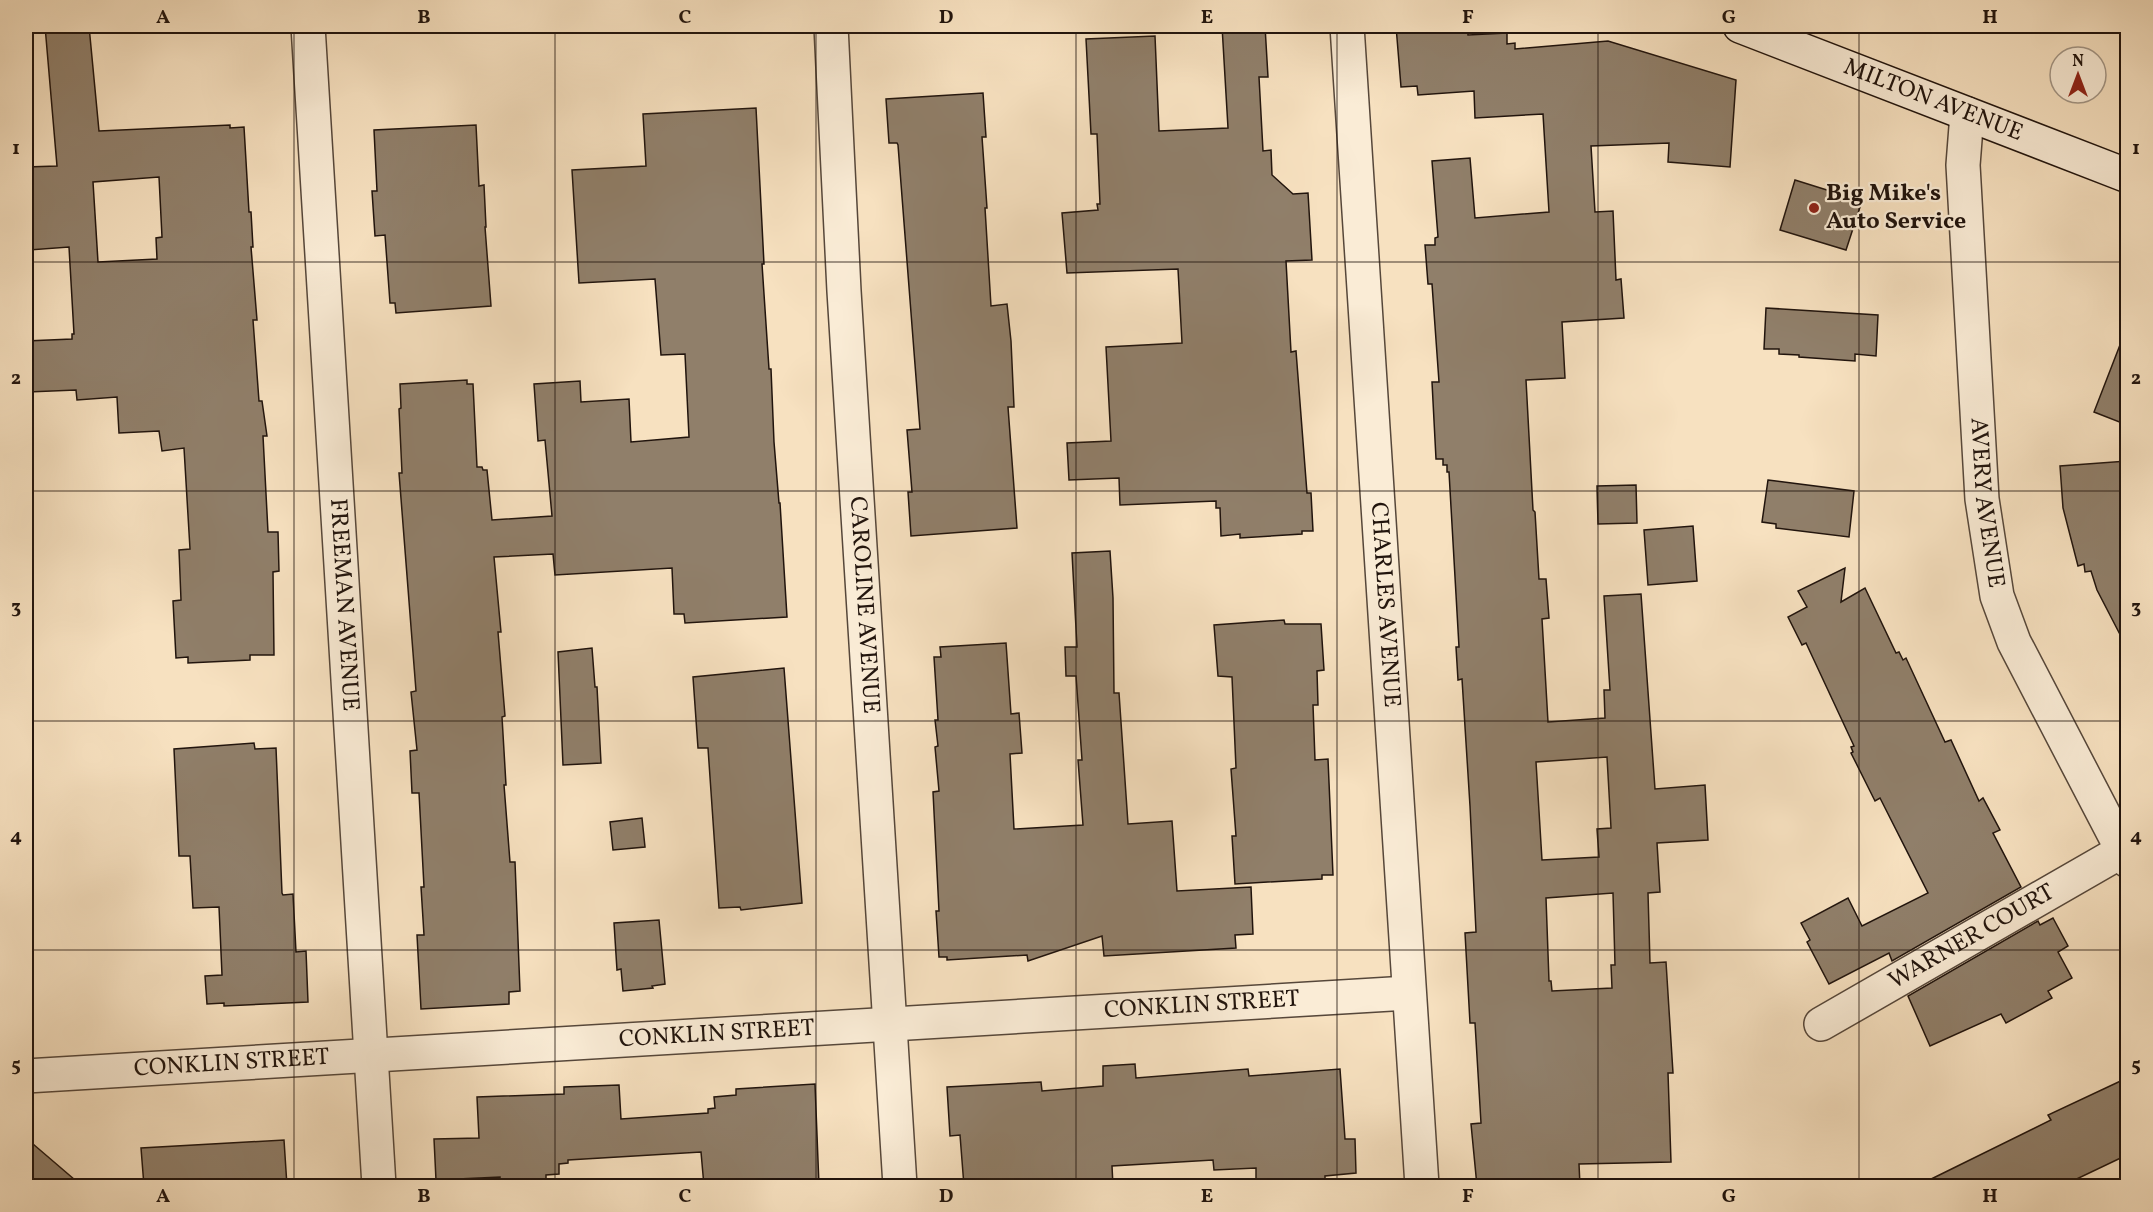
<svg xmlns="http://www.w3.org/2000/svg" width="2153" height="1212" font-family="Vollkorn,serif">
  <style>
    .building { fill: #907f6a; stroke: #21140d; stroke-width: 1.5; fill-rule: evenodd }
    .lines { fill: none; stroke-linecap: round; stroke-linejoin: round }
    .minor-casing { stroke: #56473a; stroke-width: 36 }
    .tertiary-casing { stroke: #56473a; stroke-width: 36 }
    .secondary-casing { stroke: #21140d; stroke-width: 36 }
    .minor { stroke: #faecd6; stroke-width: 33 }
    .tertiary { stroke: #faecd6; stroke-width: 33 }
    .secondary { stroke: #faecd6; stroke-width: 33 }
    .grid { fill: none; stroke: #21140d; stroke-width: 1.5; stroke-opacity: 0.55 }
    .poi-dot { fill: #8f2418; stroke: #faecd6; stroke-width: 2 }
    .labels { text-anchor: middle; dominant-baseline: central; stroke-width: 4.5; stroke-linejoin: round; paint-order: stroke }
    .street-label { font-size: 24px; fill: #21140d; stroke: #faecd6 }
    .poi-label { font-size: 24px; font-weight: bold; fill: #21140d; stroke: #faecd6; text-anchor: start }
    .neatline { fill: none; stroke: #21140d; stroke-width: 2 }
    .grid-label { font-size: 20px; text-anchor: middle; font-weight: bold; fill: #21140d }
  </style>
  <rect width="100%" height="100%" fill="#f7e1c0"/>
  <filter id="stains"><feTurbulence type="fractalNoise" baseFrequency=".00333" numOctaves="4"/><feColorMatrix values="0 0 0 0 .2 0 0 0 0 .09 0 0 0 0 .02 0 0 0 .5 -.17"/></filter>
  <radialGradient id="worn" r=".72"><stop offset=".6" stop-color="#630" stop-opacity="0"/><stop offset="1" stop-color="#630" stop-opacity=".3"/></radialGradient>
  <g class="building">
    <path d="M 45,26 L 89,26 L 99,131 L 230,125 L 230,128 L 244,127 L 249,212 L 251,212 L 253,247 L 251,247 L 257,320 L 253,320 L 259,401 L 262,401 L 267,436 L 263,436 L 268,532 L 278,532 L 279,571 L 273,572 L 274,655 L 250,655 L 250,660 L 188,663 L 188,657 L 176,658 L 173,601 L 181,600 L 179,550 L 190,549 L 184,448 L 162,451 L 159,431 L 119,433 L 117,397 L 77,400 L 76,390 L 28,392 L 26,341 L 72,339 L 72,334 L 74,334 L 69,247 L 29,250 L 28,244 L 26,244 L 26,167 L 57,166 ZM 159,177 L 162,237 L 156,238 L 157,259 L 98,262 L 93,182 Z"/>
    <path d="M 1222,26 L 1265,26 L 1268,77 L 1259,77 L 1263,151 L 1271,150 L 1272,175 L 1293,194 L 1308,193 L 1312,260 L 1286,261 L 1291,352 L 1296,351 L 1307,493 L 1311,493 L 1313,531 L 1302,531 L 1302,534 L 1240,538 L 1240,534 L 1221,536 L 1220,508 L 1216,508 L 1216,501 L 1120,505 L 1119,478 L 1069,480 L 1067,443 L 1111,441 L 1106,347 L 1182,343 L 1178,269 L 1067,273 L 1062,213 L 1098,210 L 1097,204 L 1100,204 L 1097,134 L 1091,134 L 1086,39 L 1155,36 L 1159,131 L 1228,128 Z"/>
    <path d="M 1396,26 L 1467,26 L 1468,35 L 1507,33 L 1507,44 L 1515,43 L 1515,49 L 1608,41 L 1736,80 L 1730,167 L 1668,162 L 1669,143 L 1591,146 L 1595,212 L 1613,211 L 1616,280 L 1621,279 L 1624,318 L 1562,322 L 1565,378 L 1526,380 L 1533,510 L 1535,512 L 1539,579 L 1546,579 L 1549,618 L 1542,619 L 1548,722 L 1605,718 L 1604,690 L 1610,690 L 1604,596 L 1641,594 L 1655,789 L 1705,785 L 1708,840 L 1657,843 L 1660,892 L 1648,893 L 1650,963 L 1666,962 L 1673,1073 L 1668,1073 L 1671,1162 L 1579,1164 L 1580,1186 L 1477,1186 L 1471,1124 L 1481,1123 L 1475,1023 L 1470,1023 L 1465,933 L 1476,932 L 1470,806 L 1462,679 L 1458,680 L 1456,647 L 1459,647 L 1449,472 L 1447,472 L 1447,465 L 1443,465 L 1443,459 L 1436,459 L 1432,382 L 1439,382 L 1432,284 L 1428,284 L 1425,245 L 1435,245 L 1435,238 L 1438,237 L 1432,161 L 1470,158 L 1475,218 L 1549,212 L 1543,114 L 1475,118 L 1474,91 L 1418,95 L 1417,86 L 1401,87 ZM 1607,757 L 1611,828 L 1597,829 L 1599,857 L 1542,860 L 1536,762 ZM 1613,893 L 1615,965 L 1611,965 L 1612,988 L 1552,991 L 1551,981 L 1549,981 L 1546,898 Z"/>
    <path d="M 983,93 L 986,137 L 982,137 L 987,208 L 985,208 L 991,306 L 1007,304 L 1011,341 L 1014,407 L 1008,407 L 1017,528 L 911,536 L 908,492 L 912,492 L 907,430 L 920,429 L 898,145 L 897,143 L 889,143 L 886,99 Z"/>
    <path d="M 756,108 L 764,264 L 762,264 L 769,369 L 771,369 L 774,442 L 779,503 L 780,503 L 787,617 L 685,623 L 684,614 L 674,614 L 672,568 L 555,575 L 553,554 L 494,557 L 501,632 L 498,632 L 505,716 L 502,717 L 506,785 L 504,785 L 510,862 L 515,862 L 520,991 L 509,992 L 509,1004 L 421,1009 L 417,935 L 424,935 L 421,887 L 424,887 L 419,793 L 412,793 L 410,751 L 417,750 L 411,692 L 416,691 L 399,473 L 402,473 L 399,409 L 401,408 L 400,384 L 467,380 L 467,384 L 473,384 L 477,467 L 482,467 L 483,470 L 487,470 L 492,520 L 552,516 L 545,440 L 538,441 L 534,384 L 580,381 L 581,402 L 629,399 L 631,442 L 689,437 L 685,354 L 661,355 L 655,279 L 579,283 L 572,170 L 646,166 L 643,114 Z"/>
    <path d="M 476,125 L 479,186 L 484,185 L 486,227 L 485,227 L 491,306 L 396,313 L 395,303 L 390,303 L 385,235 L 375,236 L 372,191 L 377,191 L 374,130 Z"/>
    <path d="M 1795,180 L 1862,201 L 1846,250 L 1780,230 Z"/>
    <path d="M 1766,308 L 1878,315 L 1876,356 L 1855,354 L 1855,361 L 1799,357 L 1799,355 L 1779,354 L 1779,349 L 1764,349 Z"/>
    <path d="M 2125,332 L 2127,332 L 2127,425 L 2094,412 Z"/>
    <path d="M 2127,461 L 2127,648 L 2097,590 L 2091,571 L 2085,572 L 2084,564 L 2078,566 L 2063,508 L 2060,466 Z"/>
    <path d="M 1768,480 L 1854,491 L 1849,537 L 1776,528 L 1776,524 L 1762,522 Z"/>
    <path d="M 1636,485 L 1637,523 L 1598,524 L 1597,486 Z"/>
    <path d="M 1693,526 L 1697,581 L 1648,585 L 1644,530 Z"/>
    <path d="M 1110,551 L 1113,598 L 1114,693 L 1119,693 L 1128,824 L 1172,821 L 1177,891 L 1251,887 L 1253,934 L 1235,935 L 1236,948 L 1104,956 L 1102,936 L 1028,961 L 1027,955 L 947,960 L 947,957 L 939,957 L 936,911 L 939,911 L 933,792 L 939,791 L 935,747 L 938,746 L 935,720 L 938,720 L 934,657 L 941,657 L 940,647 L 1006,643 L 1011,714 L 1019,713 L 1022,753 L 1010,754 L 1014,829 L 1083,825 L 1078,760 L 1082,760 L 1076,676 L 1066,676 L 1065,647 L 1077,647 L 1072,553 Z"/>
    <path d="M 1845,568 L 1841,602 L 1865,588 L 1896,653 L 1899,652 L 1903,660 L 1906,658 L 1945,742 L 1951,740 L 1979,801 L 1983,798 L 2000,830 L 1993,833 L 2021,887 L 1892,961 L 1889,953 L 1829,984 L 1807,942 L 1810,940 L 1801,923 L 1848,898 L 1862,926 L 1928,893 L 1880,798 L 1875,801 L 1851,753 L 1853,752 L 1851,747 L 1854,746 L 1806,643 L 1802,645 L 1788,617 L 1807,607 L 1798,591 Z"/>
    <path d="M 1284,620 L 1285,624 L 1321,624 L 1324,670 L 1317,671 L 1318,705 L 1313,705 L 1315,760 L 1328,759 L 1333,875 L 1322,875 L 1322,879 L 1235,884 L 1232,836 L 1236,836 L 1231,769 L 1236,768 L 1232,677 L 1218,676 L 1214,625 Z"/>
    <path d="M 592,648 L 595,687 L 597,687 L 601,763 L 563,765 L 558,652 Z"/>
    <path d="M 784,668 L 802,903 L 741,910 L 740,907 L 719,908 L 708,748 L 698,748 L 693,677 Z"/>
    <path d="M 254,743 L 255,749 L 276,748 L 282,893 L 283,895 L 293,894 L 296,952 L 306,951 L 308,1002 L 224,1006 L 224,1003 L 207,1004 L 205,976 L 222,975 L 219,907 L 193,908 L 190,856 L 179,856 L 174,749 Z"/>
    <path d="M 642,818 L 645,847 L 613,850 L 610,822 Z"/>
    <path d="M 2053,918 L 2068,946 L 2058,952 L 2072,978 L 2048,991 L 2052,998 L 2006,1023 L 2001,1014 L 1930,1046 L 1908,996 L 2038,921 L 2040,925 Z"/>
    <path d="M 659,920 L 665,984 L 652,986 L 653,988 L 623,991 L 621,969 L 617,970 L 614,923 Z"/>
    <path d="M 1135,1064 L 1136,1078 L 1248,1069 L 1249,1076 L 1340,1069 L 1345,1139 L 1355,1139 L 1356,1173 L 1325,1176 L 1325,1183 L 1256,1186 L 1256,1168 L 1214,1170 L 1213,1160 L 1112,1166 L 1113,1186 L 964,1186 L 960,1135 L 950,1136 L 947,1087 L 1041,1082 L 1042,1091 L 1103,1086 L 1103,1066 Z"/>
    <path d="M 2127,1078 L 2127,1155 L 2062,1186 L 1917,1186 L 2051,1120 L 2048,1115 Z"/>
    <path d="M 815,1084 L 819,1186 L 704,1186 L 701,1152 L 568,1160 L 568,1163 L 559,1164 L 559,1174 L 546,1175 L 546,1186 L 500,1186 L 500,1177 L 436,1180 L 434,1139 L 479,1138 L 477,1097 L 564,1094 L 564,1087 L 619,1085 L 621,1119 L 708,1113 L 708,1109 L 715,1108 L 714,1097 L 736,1095 L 736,1089 Z"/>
    <path d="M 26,1138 L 82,1186 L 26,1186 Z"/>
    <path d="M 284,1140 L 287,1186 L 144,1186 L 141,1148 Z"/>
  </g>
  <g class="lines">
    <defs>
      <g id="minor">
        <path id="s1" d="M 308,26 L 379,1186"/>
        <path id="s2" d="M 831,26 L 844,291 L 900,1186"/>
        <path id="s3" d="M 1821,1024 L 2122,851"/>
        <path id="s4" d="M 26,1076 L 1408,993"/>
      </g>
      <g id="tertiary">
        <path id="s5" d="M 1347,26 L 1422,1186"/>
        <path id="s6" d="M 1967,114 L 1963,165 L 1982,499 L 1997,596 L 2014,642 L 2128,861"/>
      </g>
      <g id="secondary">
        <path id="s7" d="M 1740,26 L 2128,176"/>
      </g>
    </defs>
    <use href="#minor" class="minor-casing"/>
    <use href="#tertiary" class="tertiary-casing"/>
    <use href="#secondary" class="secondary-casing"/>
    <use href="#minor" class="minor"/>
    <use href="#tertiary" class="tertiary"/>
    <use href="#secondary" class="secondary"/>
  </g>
  <path class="grid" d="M 294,26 L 294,1186M 555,26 L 555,1186M 816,26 L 816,1186M 1076,26 L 1076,1186M 1337,26 L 1337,1186M 1598,26 L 1598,1186M 1859,26 L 1859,1186M 26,262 L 2128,262M 26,491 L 2128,491M 26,721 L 2128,721M 26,950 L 2128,950"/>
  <circle class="poi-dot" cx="1814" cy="208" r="6"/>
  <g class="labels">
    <g class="street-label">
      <text stroke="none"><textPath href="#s7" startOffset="207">MILTON AVENUE</textPath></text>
      <text stroke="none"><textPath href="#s6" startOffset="390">AVERY AVENUE</textPath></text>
      <text stroke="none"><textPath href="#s1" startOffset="580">FREEMAN AVENUE</textPath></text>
      <text stroke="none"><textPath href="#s2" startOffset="580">CAROLINE AVENUE</textPath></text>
      <text stroke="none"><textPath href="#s5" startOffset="580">CHARLES AVENUE</textPath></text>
      <text stroke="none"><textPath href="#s3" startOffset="174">WARNER COURT</textPath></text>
      <text stroke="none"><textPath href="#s4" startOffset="1178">CONKLIN STREET</textPath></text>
      <text stroke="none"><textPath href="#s4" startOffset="692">CONKLIN STREET</textPath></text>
      <text stroke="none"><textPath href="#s4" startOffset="206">CONKLIN STREET</textPath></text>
    </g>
    <g class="poi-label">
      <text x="1826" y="194">Big Mike's<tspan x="1826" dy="28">Auto Service</tspan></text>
    </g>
  </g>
  <rect width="2153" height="1212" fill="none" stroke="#f7e1c0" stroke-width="66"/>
  <g transform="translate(2078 75)"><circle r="28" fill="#faecd6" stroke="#a39686" stroke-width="1.5"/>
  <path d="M0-4.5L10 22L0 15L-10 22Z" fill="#8f2418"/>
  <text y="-9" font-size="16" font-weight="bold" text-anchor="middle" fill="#21140d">N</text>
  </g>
  <rect x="33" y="33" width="2087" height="1146" class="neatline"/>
  <g class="grid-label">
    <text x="163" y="23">A</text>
    <text x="424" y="23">B</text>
    <text x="685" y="23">C</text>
    <text x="946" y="23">D</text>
    <text x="1207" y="23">E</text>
    <text x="1468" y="23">F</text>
    <text x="1729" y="23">G</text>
    <text x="1990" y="23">H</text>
    <text x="16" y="154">1</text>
    <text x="2136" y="154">1</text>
    <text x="16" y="384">2</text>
    <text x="2136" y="384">2</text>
    <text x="16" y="613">3</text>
    <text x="2136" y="613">3</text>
    <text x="16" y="842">4</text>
    <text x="2136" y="842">4</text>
    <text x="16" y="1071">5</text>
    <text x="2136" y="1071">5</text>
    <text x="163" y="1202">A</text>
    <text x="424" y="1202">B</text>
    <text x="685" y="1202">C</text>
    <text x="946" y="1202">D</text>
    <text x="1207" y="1202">E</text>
    <text x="1468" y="1202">F</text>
    <text x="1729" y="1202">G</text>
    <text x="1990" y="1202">H</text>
  </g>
  <rect width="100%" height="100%" filter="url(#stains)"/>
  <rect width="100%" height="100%" fill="url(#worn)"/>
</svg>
